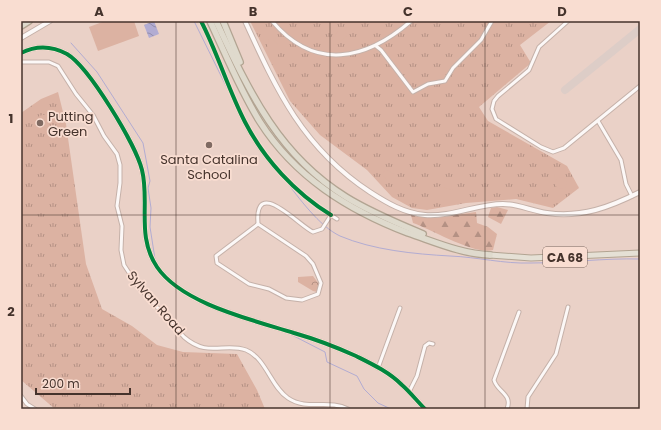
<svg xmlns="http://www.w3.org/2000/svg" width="661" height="430" font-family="Poppins,sans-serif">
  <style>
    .grass { fill: url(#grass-tufts) }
    .forest { fill: url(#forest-firs) }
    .park { fill: url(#park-crowns) }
    .garden { fill: #dcb2a2 }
    .water { fill: url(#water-waves) }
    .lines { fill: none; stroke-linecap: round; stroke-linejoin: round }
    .stream { stroke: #b2acd2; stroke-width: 1 }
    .taxiway { stroke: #ddcdc7; stroke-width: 8 }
    .minor-casing { stroke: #c5b1a9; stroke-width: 5 }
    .tertiary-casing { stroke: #c5b1a9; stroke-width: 6 }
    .trunk-casing { stroke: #b2a492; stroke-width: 7 }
    .motorway-casing { stroke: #b2a492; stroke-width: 8 }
    .minor { stroke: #fcf8f7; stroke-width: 3 }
    .tertiary { stroke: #fcf8f7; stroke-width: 4 }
    .trunk { stroke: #e5e0d5; stroke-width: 5 }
    .motorway { stroke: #dfdacd; stroke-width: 5.5 }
    .cycleway-casing { stroke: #f9ddd1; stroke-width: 6 }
    .cycleway { stroke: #00873e; stroke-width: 4 }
    .grid { fill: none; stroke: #45332c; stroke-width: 1; stroke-opacity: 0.55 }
    .poi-dot { fill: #7f6a62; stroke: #f9ddd1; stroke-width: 1.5 }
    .labels { text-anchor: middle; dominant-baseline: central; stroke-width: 3.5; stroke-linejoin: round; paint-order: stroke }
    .shield { fill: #f9ddd1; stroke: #7b665e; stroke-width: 1 }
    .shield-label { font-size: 12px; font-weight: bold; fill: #45332c }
    .poi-label { font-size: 13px; fill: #45332c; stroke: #f9ddd1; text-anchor: start }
    .street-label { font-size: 13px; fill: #45332c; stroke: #f9ddd1 }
    .neatline { fill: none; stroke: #45332c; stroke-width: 1.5 }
    .grid-label { font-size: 13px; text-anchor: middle; font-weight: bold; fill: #45332c }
  </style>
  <defs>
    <pattern id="grass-tufts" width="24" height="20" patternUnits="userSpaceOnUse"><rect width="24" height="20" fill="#dcb2a2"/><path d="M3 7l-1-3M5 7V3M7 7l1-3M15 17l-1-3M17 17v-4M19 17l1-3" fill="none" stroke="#b49184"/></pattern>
    <pattern id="forest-firs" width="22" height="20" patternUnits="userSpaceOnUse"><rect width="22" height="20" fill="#dcb2a2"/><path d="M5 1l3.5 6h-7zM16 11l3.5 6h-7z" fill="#b49184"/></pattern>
    <pattern id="park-crowns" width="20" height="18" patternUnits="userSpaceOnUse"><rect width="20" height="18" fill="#dcb2a2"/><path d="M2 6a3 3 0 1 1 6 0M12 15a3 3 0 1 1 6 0" fill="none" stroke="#b49184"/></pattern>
    <pattern id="water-waves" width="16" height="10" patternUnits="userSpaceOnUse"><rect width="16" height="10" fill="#b2acd2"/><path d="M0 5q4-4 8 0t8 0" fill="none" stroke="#938dab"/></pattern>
  </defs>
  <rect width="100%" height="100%" fill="#ead1c7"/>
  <g class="grass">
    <path d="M 250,21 L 551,21 L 520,45 L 531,63 L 479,107 L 488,121 L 567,166 L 579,188 L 553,208 L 516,199 L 466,203 L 427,210 L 412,208 L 392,197 L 367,170 L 320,135 L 290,101 Z"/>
    <path d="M 58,92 L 66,124 L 86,264 L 102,309 L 132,326 L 157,345 L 183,352 L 237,354 L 257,390 L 265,409 L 55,409 L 21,380 L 21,113 L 41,99 Z"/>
  </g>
  <g class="forest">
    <path d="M 497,207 L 508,210 L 501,224 L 488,217 L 491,208 Z"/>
    <path d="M 476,212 L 477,223 L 488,227 L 497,234 L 493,250 C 474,255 433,230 413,223 L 411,215 L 435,218 Z"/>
  </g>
  <path class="park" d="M 313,276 L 319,284 L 317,292 L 313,291 L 298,282 L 298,277 Z"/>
  <g class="garden">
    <path d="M 105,21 L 134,21 L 139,36 L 98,51 L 89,27 Z"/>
    <path d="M 339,30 L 345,30 L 347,36 L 335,45 L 332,43 L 331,40 Z"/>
    <path d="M 269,39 L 273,39 L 278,45 L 278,55 L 273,54 L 267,48 Z"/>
    <path d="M 43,115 L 47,115 L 48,119 L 43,129 L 37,130 L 35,127 C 34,121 36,116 43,115 Z"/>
    <path d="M 386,170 L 395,174 L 395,181 L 387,181 L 382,173 Z"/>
    <circle cx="561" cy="183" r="6"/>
    <path d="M 438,186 L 453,190 L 453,196 L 450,199 L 446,199 L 438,191 Z"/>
  </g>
  <path class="water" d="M 154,21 L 159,34 L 149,38 L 144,25 Z"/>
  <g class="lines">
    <g class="stream">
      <path d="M 194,21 L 229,92"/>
      <path d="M 71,43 L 97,72 L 143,143 L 150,181 L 148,188 L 151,208 L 150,227 L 155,259"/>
      <path d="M 285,180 C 299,198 319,226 340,236 C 373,250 414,254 450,256 C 477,257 504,264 531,263 C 567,263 604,258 640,259"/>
      <path d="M 207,306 L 215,309"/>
      <path d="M 290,334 L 325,352 L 327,362 L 357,376 L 364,389 L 378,403 L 391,409"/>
    </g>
    <path class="taxiway" d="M 565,90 L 640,29"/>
    <defs>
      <g id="minor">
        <path d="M 201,21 C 217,52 227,85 242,117 C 262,159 297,196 337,219"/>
        <path d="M 272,21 C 315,72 366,60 411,21"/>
        <path d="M 568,21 L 539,47 L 529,70 L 498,96 L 494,101 L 492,109 L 496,119 L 541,147 L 553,152 L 564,148 L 640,86"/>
        <path d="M 376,46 L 381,50 L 413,92 L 428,84 L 445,81 L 453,68 L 481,40 L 492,21"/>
        <path d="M 21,62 L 49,62 L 58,66 L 76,94 L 93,115 L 104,136 L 117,154 L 120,165 L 120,183 L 117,206 L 122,226 L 121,250 L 124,265 L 137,285 L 184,337 C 208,358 224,342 246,350 C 266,358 271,387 288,398 C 307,411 329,399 348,409"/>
        <path d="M 598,121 L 621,160 L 626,184 L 632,196"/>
        <path d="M 258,224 L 306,256 L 313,264 L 321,283 L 318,294 L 302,300 L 286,298 L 269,289 L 249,284 L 217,263 L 216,256 Z"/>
        <path d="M 258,224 C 254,175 299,226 313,232 L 322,229 L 331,215"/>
        <path d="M 378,368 L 400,308"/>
        <path d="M 409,392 L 417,376 L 425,346 L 429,343 L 433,344"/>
        <path d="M 21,396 L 27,404 L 35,409"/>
        <path d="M 507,409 C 513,394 497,392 494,380 L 519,312"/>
        <path d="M 527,409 L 528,397 L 556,354 L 568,307"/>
      </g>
      <g id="tertiary">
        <path d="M 245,21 C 277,91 303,148 370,192 C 387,203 404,213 425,215 C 452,217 477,204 503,204 C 518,204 532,211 547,213 C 582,218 610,207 640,192"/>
        <path d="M 21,38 L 50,21"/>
        <path d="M 21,53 C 37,45 52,46 67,54 C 89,67 136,145 142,170 C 150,202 136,236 157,267 C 182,304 253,320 294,333 C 315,339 336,347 356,356 C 372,364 389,372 402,385 C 410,392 417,401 425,409"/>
      </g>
      <path id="trunk" d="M 490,255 L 531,258 L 640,253"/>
      <g id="motorway">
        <path d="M 210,21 C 226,55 240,90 260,122 C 295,177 348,210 408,233 C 435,242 462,254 490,255"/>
        <path d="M 216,21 C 249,91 278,155 346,197 C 370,212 397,223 423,234"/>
        <path d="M 223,21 L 240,62"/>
        <path d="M 21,26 L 29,21"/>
      </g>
    </defs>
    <use href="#minor" class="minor-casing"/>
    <use href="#tertiary" class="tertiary-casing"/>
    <use href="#trunk" class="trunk-casing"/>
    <use href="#motorway" class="motorway-casing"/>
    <use href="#minor" class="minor"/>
    <use href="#tertiary" class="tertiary"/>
    <use href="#trunk" class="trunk"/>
    <use href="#motorway" class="motorway"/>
    <defs>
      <g id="cycleway">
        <path d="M 201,21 C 218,54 228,89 245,122 C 264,159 295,193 331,215"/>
        <path d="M 21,53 C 37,45 52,46 67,54 C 89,67 136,145 142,170 C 150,202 136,236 157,267 C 182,304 253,320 294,333 C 315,339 336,347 356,356 C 372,364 389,372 402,385 C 410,392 417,401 425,409"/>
      </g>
    </defs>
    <use href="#cycleway" class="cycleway-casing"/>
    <use href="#cycleway" class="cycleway"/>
  </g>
  <path class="grid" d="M 176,21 L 176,409M 330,21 L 330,409M 485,21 L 485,409M 21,215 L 640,215"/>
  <g class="poi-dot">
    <circle cx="40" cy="123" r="4"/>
    <circle cx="209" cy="145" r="4"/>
  </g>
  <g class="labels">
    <rect class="shield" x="543" y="247" width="44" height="20" rx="3"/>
    <g class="shield-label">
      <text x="565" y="257">CA 68</text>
    </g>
    <g class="poi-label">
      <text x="48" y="116">Putting<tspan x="48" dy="15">Green</tspan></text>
      <text x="209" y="159" text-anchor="middle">Santa Catalina<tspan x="209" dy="15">School</tspan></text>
    </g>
    <g class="street-label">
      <text transform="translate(156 303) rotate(49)">Sylvan Road</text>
    </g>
  </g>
  <rect width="661" height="430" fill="none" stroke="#f9ddd1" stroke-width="44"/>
  <path d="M36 388v6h94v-6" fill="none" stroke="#45332c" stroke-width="2"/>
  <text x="42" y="388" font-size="12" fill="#45332c" stroke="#f9ddd1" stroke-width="3" paint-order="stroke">200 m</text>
  <rect x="22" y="22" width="617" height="386" class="neatline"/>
  <g class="grid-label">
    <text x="99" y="16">A</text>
    <text x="253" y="16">B</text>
    <text x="408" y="16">C</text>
    <text x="562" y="16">D</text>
    <text x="11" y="123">1</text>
    <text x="11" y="316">2</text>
  </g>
</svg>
